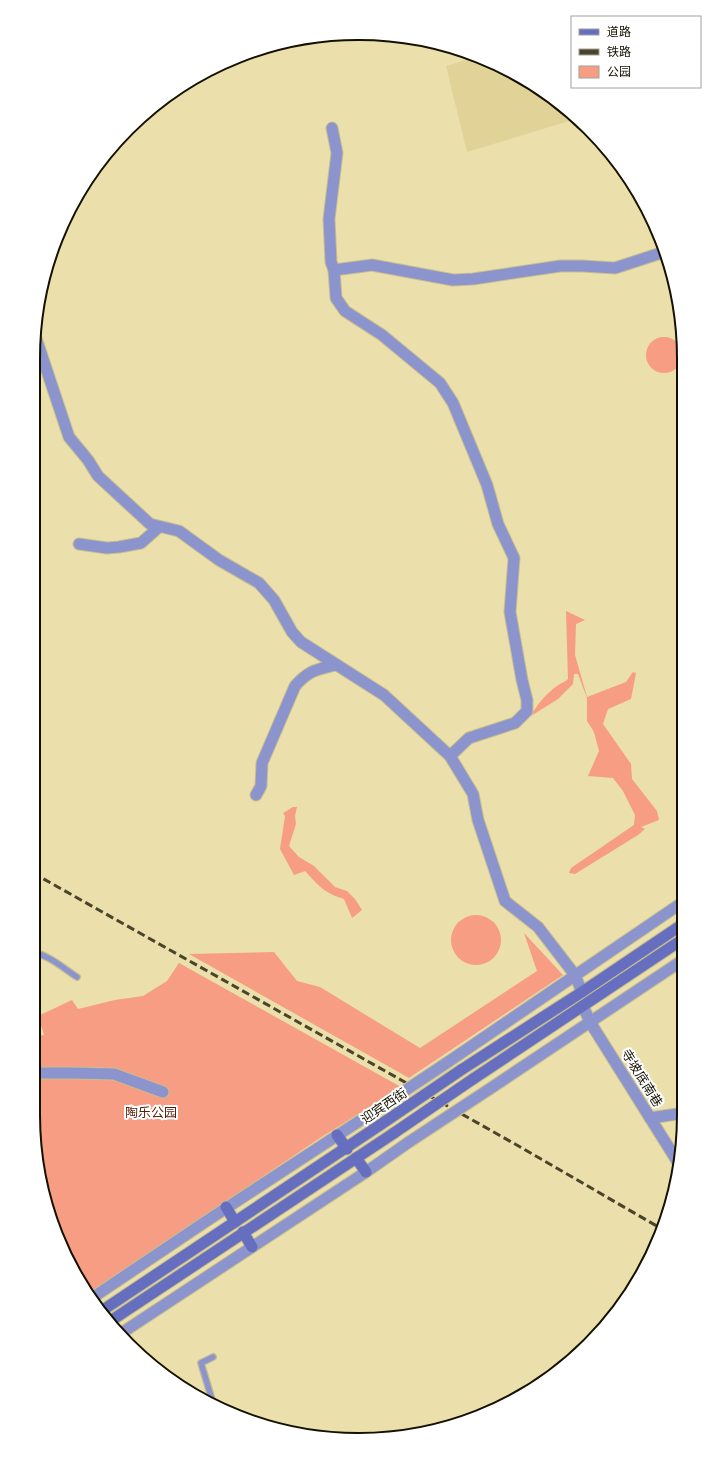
<svg xmlns="http://www.w3.org/2000/svg" width="717" height="1473" font-family="Roboto,'Noto Sans SC',sans-serif">
  <style>
    .built { fill: #e1d398 }
    .green { fill: #f69d84 }
    .lines { fill: none; stroke-linecap: round; stroke-linejoin: round }
    .service-casing { stroke: #c9be90; stroke-width: 8 }
    .minor-casing { stroke: #c9be90; stroke-width: 13 }
    .tertiary-casing { stroke: #c9be90; stroke-width: 13 }
    .secondary-casing { stroke: #c9be90; stroke-width: 13 }
    .service { stroke: #8b94cc; stroke-width: 5.5 }
    .minor { stroke: #8b94cc; stroke-width: 11 }
    .tertiary { stroke: #8b94cc; stroke-width: 11 }
    .secondary { stroke: #656ebf; stroke-width: 11 }
    .rail { stroke: #4a442b; stroke-width: 3; stroke-dasharray: 8 4; stroke-linecap: butt }
    .tertiary-bridge-casing { stroke: #c9be90; stroke-width: 13; stroke-linecap: butt }
    .secondary-bridge-casing { stroke: #c9be90; stroke-width: 13; stroke-linecap: butt }
    .tertiary-bridge { stroke: #8b94cc; stroke-width: 11 }
    .secondary-bridge { stroke: #656ebf; stroke-width: 11 }
    .labels { text-anchor: middle; dominant-baseline: central; stroke-width: 4; stroke-linejoin: round; paint-order: stroke }
    .street-label { font-size: 13px; fill: #151101; stroke: #fff }
    .park-label { font-size: 13px; fill: #571c0a; stroke: #fff }
    .rim { fill: none; stroke: #151101; stroke-width: 2 }
  </style>
  <rect width="100%" height="100%" fill="#ebdfab"/>
  <path class="built" d="M 479,56 L 483,58 L 557,100 L 576,119 L 467,152 L 446,66 Z"/>
  <g class="green">
    <circle cx="664" cy="355" r="18"/>
    <path d="M 566,611 L 585,620 L 576,624 L 575,655 L 587,697 L 626,682 L 633,672 L 636,673 L 631,699 L 608,709 L 603,724 L 631,764 L 632,779 L 657,811 L 659,820 L 641,827 L 645,829 L 638,835 L 575,874 L 569,873 L 571,868 L 634,825 L 635,815 L 623,791 L 613,778 L 588,776 L 599,751 L 594,732 L 587,721 L 587,698 L 578,674 L 574,674 L 573,684 L 558,699 L 531,716 C 537,704 547,693 557,686 C 561,683 565,682 568,679 Z"/>
    <path d="M 293,807 L 297,807 L 295,816 L 296,824 L 289,846 L 299,857 L 314,866 L 335,887 L 347,891 L 355,899 L 362,910 L 352,918 L 344,899 C 324,893 319,886 305,871 L 294,875 L 280,849 L 285,816 L 283,813 Z"/>
    <circle cx="476" cy="940" r="25"/>
    <path d="M 524,933 L 563,975 L 409,1078 L 189,954 L 274,952 L 297,981 L 320,987 L 420,1048 L 537,971 Z"/>
    <path d="M 179,963 L 401,1087 L 320,1138 L 90,1293 L 50,1219 L 33,1114 L 33,1037 L 44,1035 L 38,1016 L 72,1000 L 78,1009 L 115,1000 L 143,996 L 167,981 Z"/>
  </g>
  <g class="lines">
    <defs>
      <g id="service">
        <path d="M 33,952 C 50,956 63,968 77,977"/>
        <path d="M 213,1403 L 201,1363 L 213,1357"/>
      </g>
      <g id="minor">
        <path d="M 332,128 L 337,153 L 329,219 L 331,262 L 334,270 L 336,298 L 345,311 L 382,335 L 440,383 L 453,403 L 487,485 L 498,524 L 514,558 L 510,612 L 522,680 L 527,700 L 527,711 L 515,723 L 469,738 L 450,756"/>
        <path d="M 334,270 L 372,265 L 453,280 L 473,279 L 560,266 L 582,266 L 615,268 L 664,252"/>
        <path d="M 35,335 L 69,437 L 88,460 L 98,476 L 150,524 L 179,531 L 219,560 L 259,583 L 274,600 L 292,632 L 301,642 L 384,695 L 450,756 L 473,794 L 478,820 L 505,901 L 538,927 L 575,975 L 582,992"/>
        <path d="M 79,544 L 107,548 L 119,547 L 141,543 L 159,527"/>
        <path d="M 256,795 L 261,786 L 262,763 L 295,686 C 309,670 316,670 335,665"/>
        <path d="M 583,1006 L 590,1022 L 679,1164"/>
        <path d="M 33,1073 L 74,1073 L 114,1074 L 163,1092"/>
        <path d="M 650,1118 L 684,1113"/>
      </g>
      <g id="tertiary">
        <path d="M 448,1062 L 683,902"/>
        <path d="M 488,1090 L 683,960"/>
        <path d="M 92,1298 L 208,1220 L 367,1116"/>
        <path d="M 120,1334 L 366,1172 L 409,1142"/>
      </g>
      <g id="secondary">
        <path d="M 461,1070 L 582,992 L 683,924"/>
        <path d="M 473,1079 L 683,939"/>
        <path d="M 337,1135 L 347,1149"/>
        <path d="M 356,1158 L 366,1172"/>
        <path d="M 226,1207 L 235,1222"/>
        <path d="M 243,1232 L 252,1247"/>
        <path d="M 100,1312 L 380,1125"/>
        <path d="M 109,1322 L 394,1133"/>
      </g>
    </defs>
    <use href="#service" class="service-casing"/>
    <use href="#minor" class="minor-casing"/>
    <use href="#tertiary" class="tertiary-casing"/>
    <use href="#secondary" class="secondary-casing"/>
    <use href="#service" class="service"/>
    <use href="#minor" class="minor"/>
    <use href="#tertiary" class="tertiary"/>
    <use href="#secondary" class="secondary"/>
    <path class="rail" d="M 33,873 L 515,1144 L 662,1229"/>
    <defs>
      <g id="tertiary-bridge">
        <path d="M 367,1116 L 448,1062"/>
        <path d="M 409,1142 L 488,1090"/>
      </g>
      <g id="secondary-bridge">
        <path d="M 380,1125 L 461,1070"/>
        <path d="M 394,1133 L 473,1079"/>
      </g>
    </defs>
    <use href="#tertiary-bridge" class="tertiary-bridge-casing"/>
    <use href="#secondary-bridge" class="secondary-bridge-casing"/>
    <use href="#tertiary-bridge" class="tertiary-bridge"/>
    <use href="#secondary-bridge" class="secondary-bridge"/>
  </g>
  <g class="labels">
    <g class="street-label">
      <text transform="translate(642 1078) rotate(58)">寺坡底南巷</text>
      <text transform="translate(384 1106) rotate(-34)">迎宾西街</text>
    </g>
    <g class="park-label">
      <text x="151" y="1112">陶乐公园</text>
    </g>
  </g>
  <path d="M0 0H717V1473H0ZM358 40H359A318 318 0 0 1 677 358V1115A318 318 0 0 1 359 1433H358A318 318 0 0 1 40 1115V358A318 318 0 0 1 358 40Z" fill="#fff" fill-rule="evenodd"/>
  <path class="rim" d="M358 40H359A318 318 0 0 1 677 358V1115A318 318 0 0 1 359 1433H358A318 318 0 0 1 40 1115V358A318 318 0 0 1 358 40Z"/>
  <rect x="571" y="16" width="130" height="72" fill="#ffffff" stroke="#a1a099"/>
  <rect x="579" y="29" width="20" height="6" fill="#656ebf" stroke="#a1a099"/>
  <text x="607" y="36" font-size="12" fill="#151101">道路</text>
  <rect x="579" y="49" width="20" height="6" fill="#4a442b" stroke="#a1a099"/>
  <text x="607" y="56" font-size="12" fill="#151101">铁路</text>
  <rect x="579" y="66" width="20" height="12" fill="#f69d84" stroke="#a1a099"/>
  <text x="607" y="76" font-size="12" fill="#151101">公园</text>
</svg>
